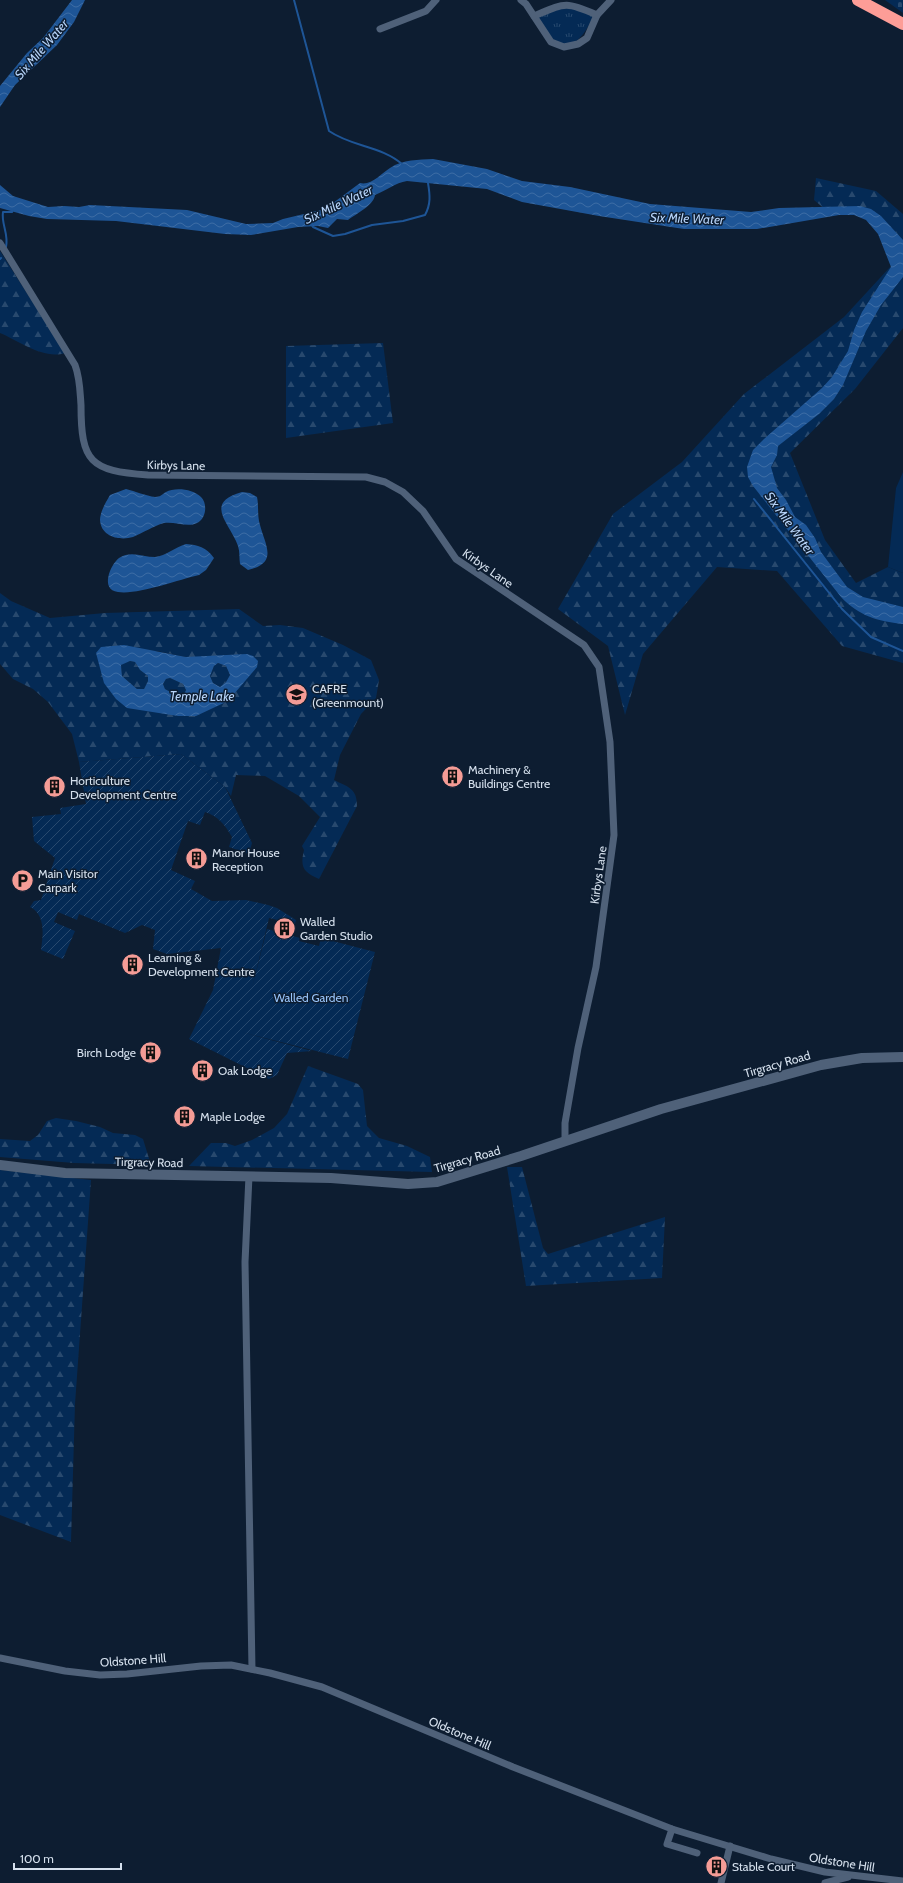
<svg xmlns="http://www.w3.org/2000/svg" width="903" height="1883" font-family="Cabin,sans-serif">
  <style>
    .grass { fill: url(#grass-tufts) }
    .forest { fill: url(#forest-firs); fill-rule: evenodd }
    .cemetery { fill: url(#cemetery-stones) }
    .garden { fill: url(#garden-furrows) }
    .pitch { fill: #042a55 }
    .water { fill: url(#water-waves); fill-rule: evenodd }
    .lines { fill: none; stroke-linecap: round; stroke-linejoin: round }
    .stream { stroke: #1e5596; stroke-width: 2 }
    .street { stroke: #4f6179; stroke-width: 7 }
    .secondary { stroke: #4f6179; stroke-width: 10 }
    .highway { stroke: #fd9d97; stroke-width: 12 }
    .labels { text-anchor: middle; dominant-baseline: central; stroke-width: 3; stroke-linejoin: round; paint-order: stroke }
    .street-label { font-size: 12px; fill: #d5e0ed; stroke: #0d1d31 }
    .poi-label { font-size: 12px; fill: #d5e0ed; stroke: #0d1d31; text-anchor: start }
    .park-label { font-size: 12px; fill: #99c4fa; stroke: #0d1d31 }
    .water-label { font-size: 13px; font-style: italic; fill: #b6d3f8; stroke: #0d1d31 }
  </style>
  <defs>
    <pattern id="grass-tufts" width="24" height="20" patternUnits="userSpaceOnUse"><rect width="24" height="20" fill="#042a55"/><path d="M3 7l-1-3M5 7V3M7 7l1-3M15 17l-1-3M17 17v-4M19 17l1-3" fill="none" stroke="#28496e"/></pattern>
    <pattern id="forest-firs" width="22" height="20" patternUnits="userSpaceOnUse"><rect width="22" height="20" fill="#042a55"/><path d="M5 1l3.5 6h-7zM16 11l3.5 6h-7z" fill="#28496e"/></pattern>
    <pattern id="cemetery-stones" width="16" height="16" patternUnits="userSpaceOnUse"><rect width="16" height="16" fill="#042a55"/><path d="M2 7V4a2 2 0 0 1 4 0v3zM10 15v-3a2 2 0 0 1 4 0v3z" fill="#28496e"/></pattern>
    <pattern id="garden-furrows" width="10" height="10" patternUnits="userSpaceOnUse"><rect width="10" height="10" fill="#042a55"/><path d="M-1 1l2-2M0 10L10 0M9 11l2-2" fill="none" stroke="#28496e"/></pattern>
    <pattern id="water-waves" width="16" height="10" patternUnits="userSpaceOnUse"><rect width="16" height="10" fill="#1e5596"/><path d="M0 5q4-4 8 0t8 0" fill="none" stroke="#3e6da5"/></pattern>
  </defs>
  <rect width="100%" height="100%" fill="#0d1d31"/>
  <path class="grass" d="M 564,5 L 594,16 C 586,31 574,55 553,40 C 547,35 542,23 537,16 Z"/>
  <g class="forest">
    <path d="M 816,178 L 876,191 L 903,214 L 903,328 L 855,389 L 790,453 L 825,540 L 856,583 L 888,567 L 903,573 L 903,663 L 842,646 L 777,571 L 717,567 L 643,654 L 625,715 L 608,646 L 558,609 L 613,514 L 682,462 L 744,394 L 844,317 L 891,266 L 895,256 L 871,216 L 826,210 L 814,200 Z"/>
    <path d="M 0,251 L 65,353 C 44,360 19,341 0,333 Z"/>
    <path d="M 383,343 L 393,423 L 286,438 L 286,346 Z"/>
    <path d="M 0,593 L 11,601 L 50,618 L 105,613 L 239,609 L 263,626 L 280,625 L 303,628 L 343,645 L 371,660 L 379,680 L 376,698 L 361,714 L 340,755 L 334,780 C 348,787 357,788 357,806 L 319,879 C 303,872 300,867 304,850 L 302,846 L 320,817 L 299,796 L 265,776 L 236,775 L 231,796 L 225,787 L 181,754 L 79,762 L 72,734 L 48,702 L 33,689 L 13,679 L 0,664 ZM 157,651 L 186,657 L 209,657 L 252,673 L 177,716 L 101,667 L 96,653 Z"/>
    <path d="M 130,661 L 135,662 L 140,670 L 148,676 L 148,681 L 144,689 L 137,689 L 122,676 L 121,665 L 125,662 Z"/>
    <path d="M 218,663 L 226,666 L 230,675 L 226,682 L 220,687 L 213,683 L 210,676 L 214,666 Z"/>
    <path d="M 170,678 L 183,684 L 186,690 L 184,694 L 174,694 L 165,689 L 163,684 L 166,679 Z"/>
    <path d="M 308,1066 L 358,1084 L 363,1090 L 367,1126 L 379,1138 L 407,1146 L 430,1157 L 432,1172 L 189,1166 L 211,1143 L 226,1143 L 235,1146 L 252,1140 L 274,1128 L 287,1114 Z"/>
    <path d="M 56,1118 L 76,1121 L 100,1127 L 113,1133 L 135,1135 L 143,1139 L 151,1165 L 74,1163 L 0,1157 L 0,1139 L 30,1141 L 38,1135 L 47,1121 Z"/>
    <path d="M 507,1167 L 522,1167 L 543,1248 L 548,1254 L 665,1217 L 662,1278 L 526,1286 Z"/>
    <path d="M 0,1170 L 91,1180 L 75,1404 L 71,1542 L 0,1515 Z"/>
  </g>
  <path class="cemetery" d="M 885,0 L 903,0 L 903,13 Z"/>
  <path class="garden" d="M 181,754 L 225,787 L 252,843 L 249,854 L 229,847 L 232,837 C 225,825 218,816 205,812 L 200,825 L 188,821 L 171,870 L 195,881 L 191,889 L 212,901 L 246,900 L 268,905 L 277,908 L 296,920 L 295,924 L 269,918 L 252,988 L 267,929 L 300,938 L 299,941 L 319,946 L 321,938 L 375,952 L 348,1059 L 241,1032 L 312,1051 L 287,1053 L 277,1075 L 269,1079 L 189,1039 L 213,990 L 221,948 L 167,954 L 153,949 L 155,930 L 142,925 L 125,933 L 79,914 L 77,920 L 58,912 L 54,922 L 75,931 L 63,959 L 41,950 C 43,935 46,915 30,907 L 34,901 L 41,900 L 55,858 L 34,841 L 32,817 L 61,814 L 60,808 L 86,804 L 79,762 Z"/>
  <path class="pitch" d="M 903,472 L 903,573 L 888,567 L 896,488 Z"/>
  <g class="water">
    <path d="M 72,0 L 85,0 L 74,22 L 57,45 L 15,85 L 0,107 L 0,86 L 27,53 L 43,38 Z"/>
    <path d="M 433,159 L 487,169 L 522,181 L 570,187 L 650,204 L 751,212 L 779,208 L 860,206 L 871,209 L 881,216 L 903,240 L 903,277 L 881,305 L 866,331 L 843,385 L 834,399 L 819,414 L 778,446 L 777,455 L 771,467 L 777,488 L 786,500 L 795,517 L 806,525 L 815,538 L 821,552 L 847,587 L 863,597 L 903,607 L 903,624 C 877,621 859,616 841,597 L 753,486 L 748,477 L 747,467 L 753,450 L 764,439 L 822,388 L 832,377 L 848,351 L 854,330 L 862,312 L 891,267 L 878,234 L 866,220 L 854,215 L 839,215 L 757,229 L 684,229 L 599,216 L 522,202 L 487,189 L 407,181 C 395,183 387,190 375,195 C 374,205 356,214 348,220 L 337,219 L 328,228 L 318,226 L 298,227 L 251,235 L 225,234 L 116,221 L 47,219 L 29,216 L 0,208 L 0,185 L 13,196 L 48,207 L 64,206 L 79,207 L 90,205 L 187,210 L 246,224 L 273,223 L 283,219 L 325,209 L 360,183 C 371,186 382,173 390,168 C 403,159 419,160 433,159 Z"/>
    <path d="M 126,489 C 135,491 146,496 155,497 C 161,497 162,494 166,492 C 175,487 193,489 201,497 C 208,504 206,519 197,523 C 188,528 174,521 164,523 C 153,526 143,533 133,537 C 120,541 101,537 100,520 C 100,512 106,502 110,495 Z"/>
    <path d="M 242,492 L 250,493 L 257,497 C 259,506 257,516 260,525 C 265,545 279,563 248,570 L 240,564 C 239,558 240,552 238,546 C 231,524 202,503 242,492 Z"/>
    <path d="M 186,544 C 198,545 206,547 214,558 L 206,570 L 199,575 C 177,580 138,595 118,592 C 100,590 110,565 119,558 C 131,550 143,557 155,557 C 166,556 175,547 186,544 Z"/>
    <path d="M 124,645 L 186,657 L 247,654 L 253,656 L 258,661 L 257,667 L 228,701 L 196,716 L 178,716 L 127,708 L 116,699 L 104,683 L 96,653 L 101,647 ZM 130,661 L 135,662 L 140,670 L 148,676 L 148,681 L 144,689 L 137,689 L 122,676 L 121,665 ZM 218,663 L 226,666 L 230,675 L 226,682 L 220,687 L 213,683 L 210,676 L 214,666 ZM 170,678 L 183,684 L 186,690 L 184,694 L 174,694 L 165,689 L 163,684 L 166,679 Z"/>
  </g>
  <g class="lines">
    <g class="stream">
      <path d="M 294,0 L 329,131 C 352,147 382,146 403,165"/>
      <path d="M 311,224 L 313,227 L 333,236 L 345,234 L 372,225 L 403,221 L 425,215 C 431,204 430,195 428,183"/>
      <path d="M 6,247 C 9,234 1,224 3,212 L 12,212 L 13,210"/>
      <path d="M 0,259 L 1,258"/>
      <path d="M 754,499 L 842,609 L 871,637 L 903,651"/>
    </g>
    <g class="street">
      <path d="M 521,0 L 526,4 L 551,42 L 564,47 L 578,44 L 587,38 L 597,15 L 611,0"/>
      <path d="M 534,16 C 565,3 565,1 597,15"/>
      <path d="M 380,29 L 426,11 L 436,0"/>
      <path d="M 0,243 L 75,365 C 80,378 80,391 81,405 C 81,462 90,471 148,475 L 366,477 L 385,482 L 403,492 L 423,511 L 456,559 L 584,645 L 599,667 L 610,742 L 614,835 L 596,967 L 578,1048 L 565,1123 L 565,1141"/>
      <path d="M 249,1176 L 245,1262 L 252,1669"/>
      <path d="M 0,1658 L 65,1671 L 100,1675 L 127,1674 L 201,1666 L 231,1665 L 270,1673 L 322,1687 L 513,1767 L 672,1829 L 771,1859 L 825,1872 L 903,1881"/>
      <path d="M 672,1829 L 667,1844 L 697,1853"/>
      <path d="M 721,1883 L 730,1846"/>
      <path d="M 825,1883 L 848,1877"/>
    </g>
    <path class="secondary" d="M 0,1165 L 65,1173 L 331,1178 L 408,1184 L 437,1182 L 521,1156 L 661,1109 L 821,1065 L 862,1058 L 903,1057"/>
    <path class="highway" d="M 858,0 L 903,24"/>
  </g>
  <defs>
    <symbol id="university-disc" viewBox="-11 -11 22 22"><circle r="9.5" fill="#f59c96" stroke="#0d1d31"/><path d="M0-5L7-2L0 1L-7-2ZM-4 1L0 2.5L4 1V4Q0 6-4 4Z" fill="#111"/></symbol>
    <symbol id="building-disc" viewBox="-11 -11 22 22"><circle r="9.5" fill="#f59c96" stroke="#0d1d31"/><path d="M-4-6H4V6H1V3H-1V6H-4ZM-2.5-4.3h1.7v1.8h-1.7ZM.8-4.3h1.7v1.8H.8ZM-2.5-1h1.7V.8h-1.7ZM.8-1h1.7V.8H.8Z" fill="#111"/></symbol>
    <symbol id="parking-disc" viewBox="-11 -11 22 22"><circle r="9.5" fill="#f59c96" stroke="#0d1d31"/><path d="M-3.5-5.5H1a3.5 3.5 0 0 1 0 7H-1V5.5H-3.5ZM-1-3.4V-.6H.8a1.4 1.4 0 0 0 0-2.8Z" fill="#111"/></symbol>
  </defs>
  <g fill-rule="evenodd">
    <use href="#university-disc" x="284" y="682" width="25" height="25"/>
    <use href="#building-disc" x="440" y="764" width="25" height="25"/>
    <use href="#building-disc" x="42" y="774" width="25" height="25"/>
    <use href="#building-disc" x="184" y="846" width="25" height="25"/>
    <use href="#parking-disc" x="10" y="868" width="25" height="25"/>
    <use href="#building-disc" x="272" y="916" width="25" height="25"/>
    <use href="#building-disc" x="120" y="952" width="25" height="25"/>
    <use href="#building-disc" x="138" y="1040" width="25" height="25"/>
    <use href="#building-disc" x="190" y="1058" width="25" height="25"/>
    <use href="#building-disc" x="172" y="1104" width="25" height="25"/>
    <use href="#building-disc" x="704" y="1854" width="25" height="25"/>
  </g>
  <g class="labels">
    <g class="street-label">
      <text transform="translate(176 465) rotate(1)">Kirbys Lane</text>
      <text transform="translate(488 568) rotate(35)">Kirbys Lane</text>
      <text transform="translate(598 875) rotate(-82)">Kirbys Lane</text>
      <text transform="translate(777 1064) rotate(-16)">Tirgracy Road</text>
      <text transform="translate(467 1159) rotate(-16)">Tirgracy Road</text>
      <text transform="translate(149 1162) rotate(1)">Tirgracy Road</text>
      <text transform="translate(133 1660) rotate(-4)">Oldstone Hill</text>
      <text transform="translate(460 1733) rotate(23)">Oldstone Hill</text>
      <text transform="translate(842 1862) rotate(9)">Oldstone Hill</text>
    </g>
    <g class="poi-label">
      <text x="312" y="688">CAFRE<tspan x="312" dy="14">(Greenmount)</tspan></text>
      <text x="468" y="769">Machinery &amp;<tspan x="468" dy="14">Buildings Centre</tspan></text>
      <text x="70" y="780">Horticulture<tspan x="70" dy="14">Development Centre</tspan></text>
      <text x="212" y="852">Manor House<tspan x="212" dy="14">Reception</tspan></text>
      <text x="38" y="873">Main Visitor<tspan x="38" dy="14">Carpark</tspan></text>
      <text x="300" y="921">Walled<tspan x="300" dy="14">Garden Studio</tspan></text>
      <text x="148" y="957">Learning &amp;<tspan x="148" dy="14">Development Centre</tspan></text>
      <text x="136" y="1052" text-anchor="end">Birch Lodge</text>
      <text x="218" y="1070">Oak Lodge</text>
      <text x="200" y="1116">Maple Lodge</text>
      <text x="732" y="1866">Stable Court</text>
    </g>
    <g class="park-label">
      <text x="311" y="997">Walled Garden</text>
    </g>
    <g class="water-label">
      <text transform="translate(41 49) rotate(-49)">Six Mile Water</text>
      <text transform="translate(338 204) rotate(-25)">Six Mile Water</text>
      <text transform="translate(687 218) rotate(2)">Six Mile Water</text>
      <text transform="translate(790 523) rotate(54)">Six Mile Water</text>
      <text x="202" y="696">Temple Lake</text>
    </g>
  </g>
  <path d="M14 1863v6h107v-6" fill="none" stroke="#d5e0ed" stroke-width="2"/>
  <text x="20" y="1863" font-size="12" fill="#d5e0ed" stroke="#0d1d31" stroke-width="3" paint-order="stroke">100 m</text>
</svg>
